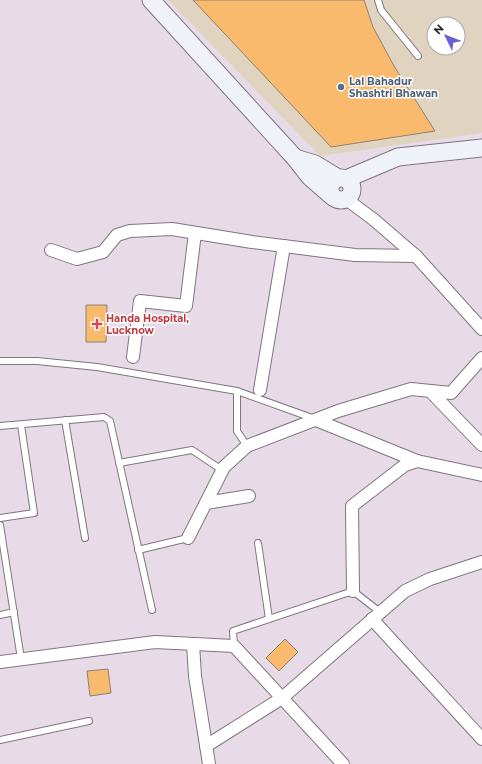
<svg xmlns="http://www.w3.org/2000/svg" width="482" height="764" font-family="Montserrat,sans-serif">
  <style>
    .commercial { fill: #e0d4c0; fill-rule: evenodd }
    .building { fill: #f9ba6d; stroke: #8c8277 }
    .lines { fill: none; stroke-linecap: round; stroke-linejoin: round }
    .lane-casing { stroke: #80757f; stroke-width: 8 }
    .street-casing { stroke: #80757f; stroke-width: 14 }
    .secondary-casing { stroke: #80757f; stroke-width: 19 }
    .lane { stroke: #fff; stroke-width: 6 }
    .street { stroke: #fff; stroke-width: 12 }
    .secondary { stroke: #eff3f9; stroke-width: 17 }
    .service-dot { fill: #5c6f8a; stroke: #fff; stroke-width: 1.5 }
    .health-dot { fill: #e0444e; stroke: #fff; stroke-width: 1.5 }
    .labels { text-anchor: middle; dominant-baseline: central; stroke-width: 3; stroke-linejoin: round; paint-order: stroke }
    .service-label { font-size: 10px; font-weight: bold; fill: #4e5e75; stroke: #fff; text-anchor: start }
    .health-label { font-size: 10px; font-weight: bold; fill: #be3a42; stroke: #fff; text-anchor: start }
  </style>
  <rect width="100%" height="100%" fill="#e7dbe7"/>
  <path class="commercial" d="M 168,0 L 482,0 L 482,133 L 320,156 ZM 434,24 L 458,24 L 458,48 L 434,48 Z"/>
  <g class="building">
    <path d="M 193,0 L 364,0 L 373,27 L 394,66 L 435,131 L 331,147 Z"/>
    <path d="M 86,305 L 107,305 L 106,342 L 86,342 Z"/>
    <path d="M 285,639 L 298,652 L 279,671 L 266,658 Z"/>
    <path d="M 108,669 L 111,693 L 90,696 L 87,671 Z"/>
  </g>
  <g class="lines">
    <defs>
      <g id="lane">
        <path d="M 378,0 L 381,10 L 418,56"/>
        <path d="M 0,361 L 37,361 L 97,367 L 237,391 L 237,431 L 247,446"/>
        <path d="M 237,391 L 315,419"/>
        <path d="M 65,420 L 85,538"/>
        <path d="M 0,426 L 104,417 L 110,421 L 152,610"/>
        <path d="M 119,463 L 192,450 L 222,470"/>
        <path d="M 0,518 L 34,513 L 21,425"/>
        <path d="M 0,525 L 21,659"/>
        <path d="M 258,543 L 269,619"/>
        <path d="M 138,550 L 188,538"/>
        <path d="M 0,615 L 14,612"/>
        <path d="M 234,646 L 233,631 L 353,591 L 380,612"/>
        <path d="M 0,740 L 89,721"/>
      </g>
      <g id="street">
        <path d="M 346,199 L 373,219 L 416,256 L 482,329"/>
        <path d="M 51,250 L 77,259 L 103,252 L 117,235 L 130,231 L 172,229 L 252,242 L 355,255 L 416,256"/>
        <path d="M 133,357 L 140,301 L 186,306 L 195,233"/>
        <path d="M 260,390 L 284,246"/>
        <path d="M 430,391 L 482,445"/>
        <path d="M 316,420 L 417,461"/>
        <path d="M 206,503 L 249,496"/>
        <path d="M 188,538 L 224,467 L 247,446 L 338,411 L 411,389 L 451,393 L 482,358"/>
        <path d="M 353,591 L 352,506 L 405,465 L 417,461 L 482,475"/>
        <path d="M 372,619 L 482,739"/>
        <path d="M 193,644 L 195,676 L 209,764"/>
        <path d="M 0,662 L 155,642 L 234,646 L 343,764"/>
        <path d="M 206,746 L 282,698 L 405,591 L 430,579 L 482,562"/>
      </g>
      <g id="secondary">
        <path d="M 151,0 L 295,158 L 310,177 L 333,197"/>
        <path d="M 295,158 L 315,164 L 338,178"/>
        <circle cx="341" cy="189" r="11"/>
        <path d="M 346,179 L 398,157 L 482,148"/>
      </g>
    </defs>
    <use href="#lane" class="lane-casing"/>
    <use href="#street" class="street-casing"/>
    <use href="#secondary" class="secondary-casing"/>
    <use href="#lane" class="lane"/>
    <use href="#street" class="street"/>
    <use href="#secondary" class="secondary"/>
  </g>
  <circle class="service-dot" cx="341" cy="87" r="4"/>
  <path class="health-dot" d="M95 318h4v4h4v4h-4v4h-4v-4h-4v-4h4z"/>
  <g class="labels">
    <g class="service-label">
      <text x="349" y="81">Lal Bahadur<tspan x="349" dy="12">Shashtri Bhawan</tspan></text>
    </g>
    <g class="health-label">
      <text x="106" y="318">Handa Hospital,<tspan x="106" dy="12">Lucknow</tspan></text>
    </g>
  </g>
  <g transform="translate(446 36) rotate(313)"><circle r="19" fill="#ffffff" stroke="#aba9ab"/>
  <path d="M0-3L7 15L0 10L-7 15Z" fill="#695fd8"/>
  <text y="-6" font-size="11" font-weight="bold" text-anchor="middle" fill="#2d282d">N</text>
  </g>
</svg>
